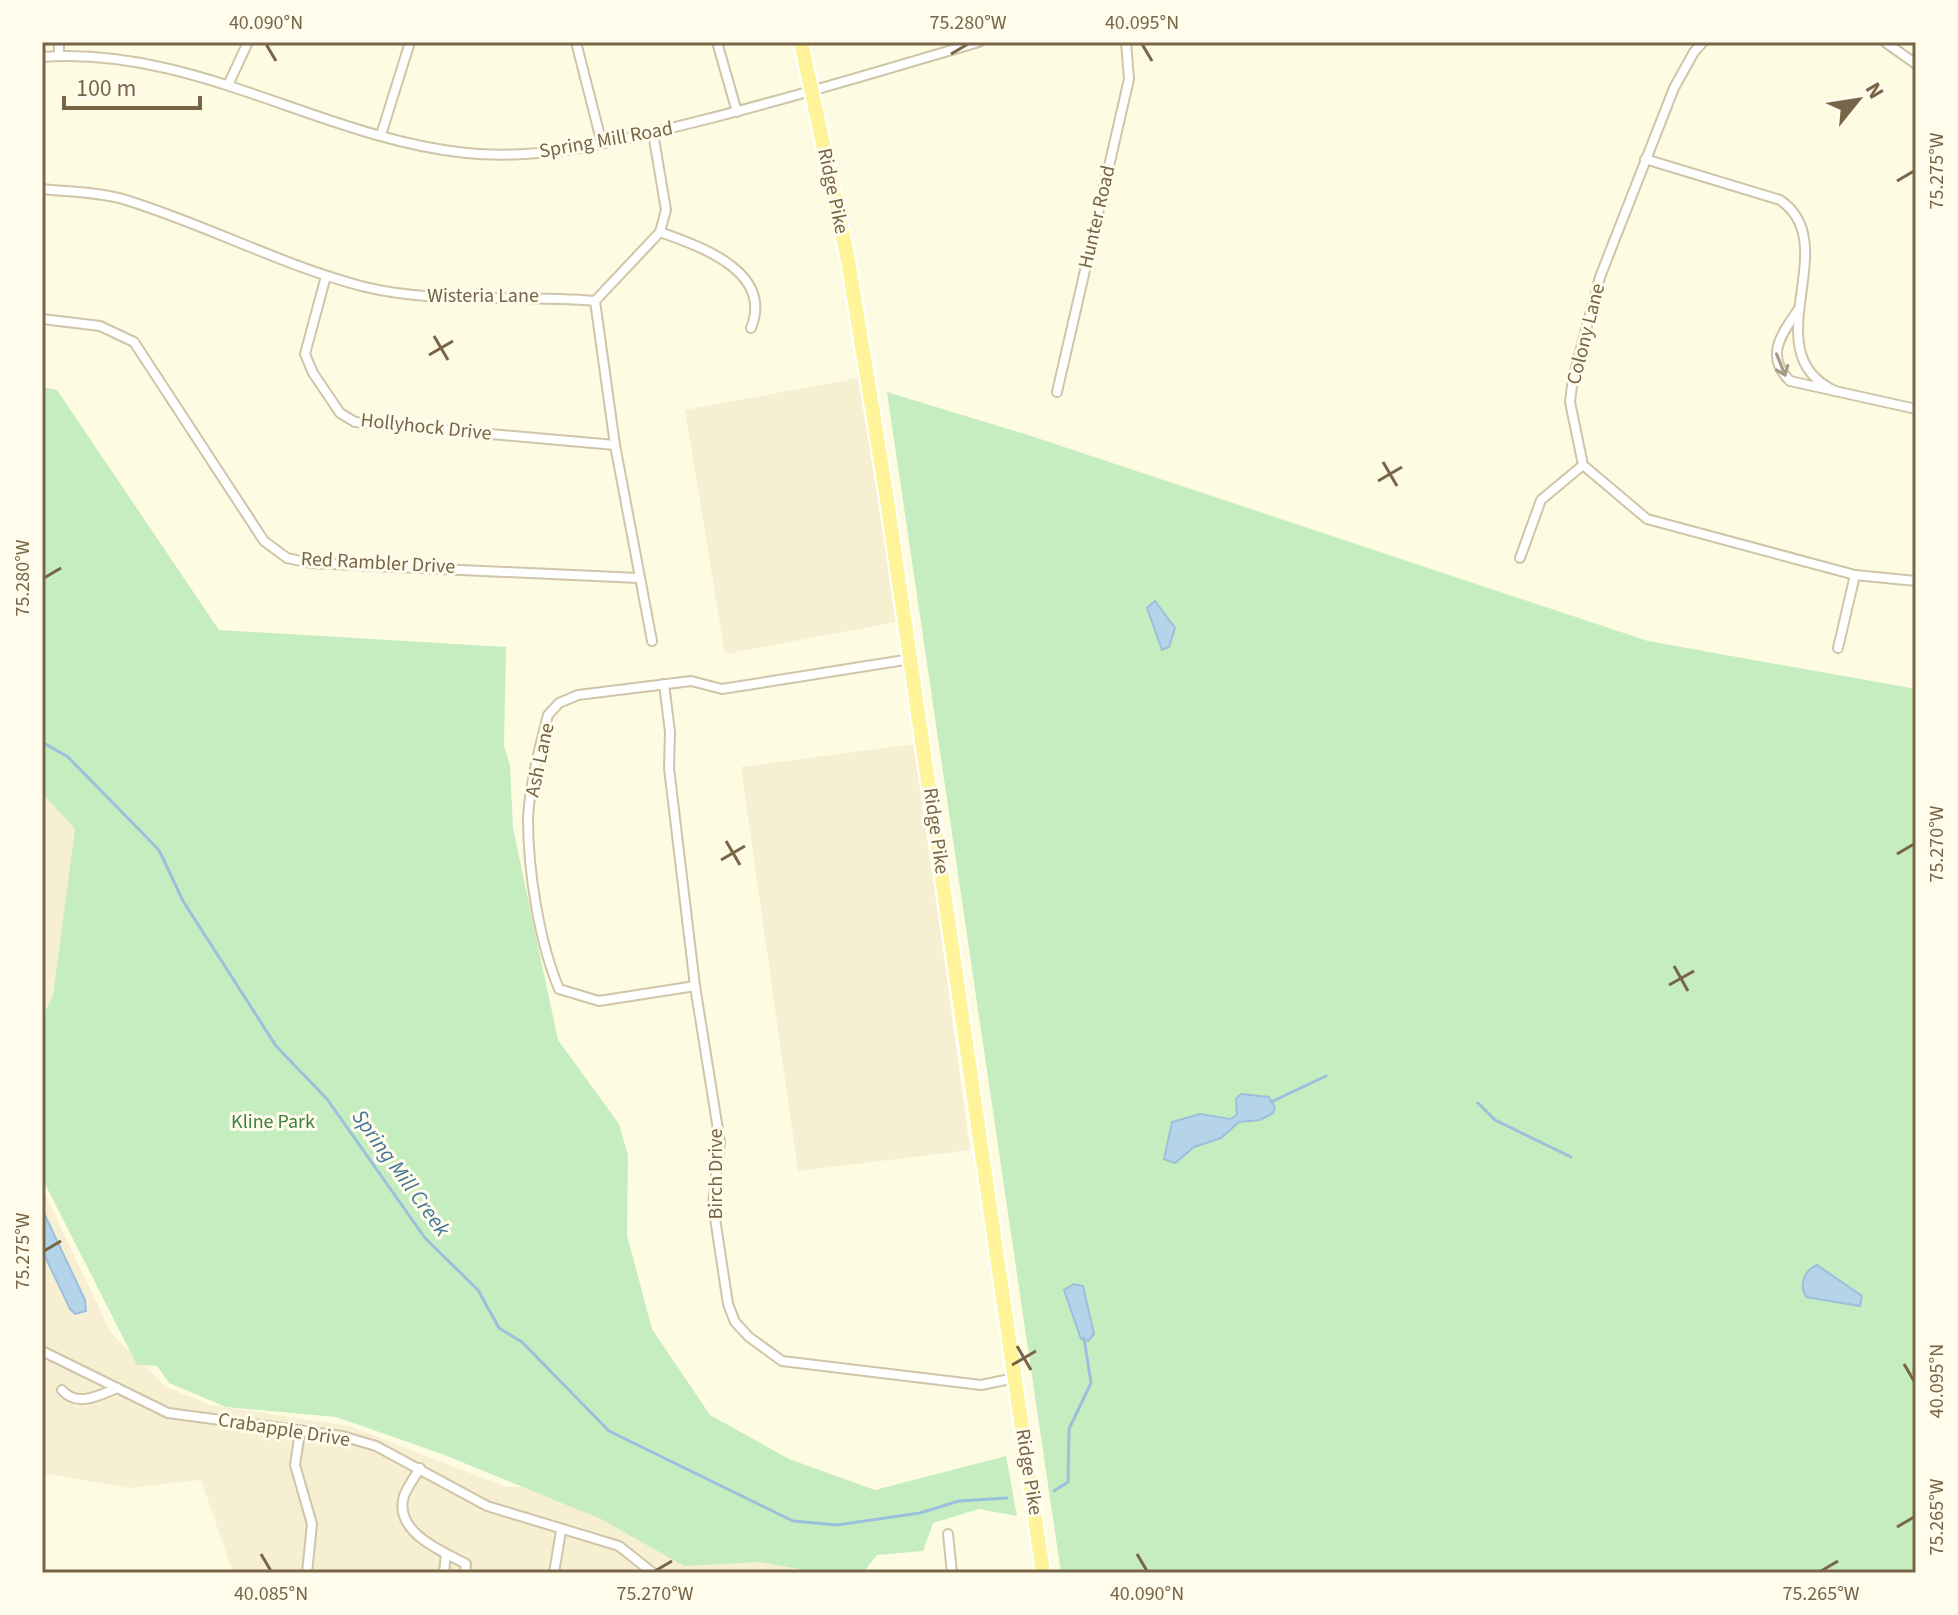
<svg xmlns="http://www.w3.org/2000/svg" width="1958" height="1615" font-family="'Source Sans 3',sans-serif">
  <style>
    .residential { fill: #f6efd1 }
    .green { fill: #c6edc0 }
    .water { fill: #b6d4e9; stroke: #9bc0dc; stroke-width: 2 }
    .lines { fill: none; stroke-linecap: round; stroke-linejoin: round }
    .stream { stroke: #9bc0dc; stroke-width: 3 }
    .street-casing { stroke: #d0c4a9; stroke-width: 12 }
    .primary-casing { stroke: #fff; stroke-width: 18 }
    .street { stroke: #fff; stroke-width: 8 }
    .primary { stroke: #fff499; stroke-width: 14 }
    .oneway { stroke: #a79b87 }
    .ticks { fill: none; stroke: #786547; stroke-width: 3 }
    .labels { text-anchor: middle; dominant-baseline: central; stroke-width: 6; stroke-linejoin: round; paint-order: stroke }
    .street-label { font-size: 20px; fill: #786547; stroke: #fffceb }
    .park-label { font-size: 20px; fill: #407f3e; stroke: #fffceb }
    .water-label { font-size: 22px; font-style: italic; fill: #43769c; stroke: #fffceb }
    .neatline { fill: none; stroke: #786547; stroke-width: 3 }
    .ticks-label { font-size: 20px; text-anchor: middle; fill: #786547 }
  </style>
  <rect width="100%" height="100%" fill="#fefbe3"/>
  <g class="residential">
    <path d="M 859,378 L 897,622 L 725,654 L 685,410 Z"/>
    <path d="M 915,744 L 970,1150 L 798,1171 L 741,767 Z"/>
    <path d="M 42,793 L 75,829 L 53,995 L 42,1017 Z"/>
    <path d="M 42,1188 L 111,1333 L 166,1387 L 211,1405 L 349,1426 L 506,1487 L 606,1488 L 804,1573 L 233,1573 L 201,1480 L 128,1488 L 42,1473 Z"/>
  </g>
  <g class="green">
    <path d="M 42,387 L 57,390 L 219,630 L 506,647 L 504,746 L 510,765 L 513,828 L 558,1040 L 619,1124 L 628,1155 L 627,1235 L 652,1329 L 710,1415 L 789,1459 L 875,1490 L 1006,1456 L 1017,1516 L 979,1509 L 933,1523 L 923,1551 L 877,1555 L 863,1573 L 821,1573 L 759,1562 L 684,1566 L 601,1519 L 442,1454 L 336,1417 L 226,1407 L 169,1383 L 157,1366 L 137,1365 L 42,1178 L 42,1017 L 53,995 L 75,829 L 42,793 Z"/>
    <path d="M 887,392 L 1028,435 L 1648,641 L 1916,689 L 1916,1573 L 1061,1573 Z"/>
  </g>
  <g class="water">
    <path d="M 1155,601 L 1175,628 L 1169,647 L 1162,650 L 1147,608 Z"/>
    <path d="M 1241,1094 L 1269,1097 L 1275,1107 L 1273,1113 L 1260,1120 L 1239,1122 L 1221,1138 L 1194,1147 L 1175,1163 L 1164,1159 L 1172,1122 L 1200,1114 L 1230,1119 L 1237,1115 L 1236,1099 Z"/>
    <path d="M 42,1209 L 85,1300 L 86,1311 L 75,1314 L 70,1309 L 42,1250 Z"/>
    <path d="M 1817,1265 L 1862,1296 L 1860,1306 L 1806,1297 C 1799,1286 1804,1270 1817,1265 Z"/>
    <path d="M 1074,1284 L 1083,1286 L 1094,1334 L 1088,1341 L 1081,1339 L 1064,1290 Z"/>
  </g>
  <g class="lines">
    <g class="stream">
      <path d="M 42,742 L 68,757 L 159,850 L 183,901 L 276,1046 L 327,1099 L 425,1238 L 478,1290 L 499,1328 L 522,1342 L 609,1431 L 793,1521 L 837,1525 L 920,1513 L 959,1501 L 1007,1498"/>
      <path d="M 1271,1102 L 1326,1076"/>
      <path d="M 1478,1103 L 1495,1120 L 1571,1157"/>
      <path d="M 1054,1491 L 1068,1482 L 1069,1429 L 1091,1383 L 1084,1338"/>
    </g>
    <defs>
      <g id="street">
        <path d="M 59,42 L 59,56"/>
        <path d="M 576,42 L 602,144"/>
        <path d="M 717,42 L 737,112"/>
        <path d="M 1703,42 L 1694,52 L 1674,88 L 1600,277 L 1573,378 L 1570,402 L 1583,465 L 1647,519 L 1855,575 L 1916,581"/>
        <path d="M 1885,42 L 1916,64"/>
        <path d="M 42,57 C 195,46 321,138 466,153 C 545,161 623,140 699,121 C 793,98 886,69 979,42"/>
        <path d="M 229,83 L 248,42"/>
        <path d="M 381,135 L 410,42"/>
        <path d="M 1645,159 L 1780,200 C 1846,244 1751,352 1835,391"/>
        <path d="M 42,189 C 69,192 100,192 126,200 C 207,225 283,266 365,287 C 440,305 519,294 595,301"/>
        <path d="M 660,232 C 699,246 774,271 751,328"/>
        <path d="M 326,276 L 305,354 L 313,373 L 340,413 L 355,422 L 615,445"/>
        <path d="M 595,301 L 615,445 L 652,641"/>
        <path d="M 595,301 L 660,232 L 666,210 L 653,133"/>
        <path d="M 1798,310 C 1782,334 1764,356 1790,381 L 1916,409"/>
        <path d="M 42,319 L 100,326 L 134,342 L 264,541 L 287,558 L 310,563 L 638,578"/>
        <path d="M 1057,392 L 1129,79 L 1126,42"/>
        <path d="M 1520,558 L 1541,500 L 1583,465"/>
        <path d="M 1838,648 L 1855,575"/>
        <path d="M 664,684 L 670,732 L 669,768 L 695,986 L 720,1142 L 713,1205 L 728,1304 L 735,1322 L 749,1337 L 782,1361 L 981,1385 L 1015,1378"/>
        <path d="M 695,986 L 599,1001 L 559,989 C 539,941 528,871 528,819 C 529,788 540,745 548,715 L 559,703 L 578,695 L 691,681 L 722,689 L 911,659"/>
        <path d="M 42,1351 L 168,1413 L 342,1436 L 376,1446 L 487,1506 L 619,1546 L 653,1573"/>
        <path d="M 62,1390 C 77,1408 100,1395 117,1388"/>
        <path d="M 300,1432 L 295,1465 L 312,1524 L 307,1573"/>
        <path d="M 420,1468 C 415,1477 407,1487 404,1496 C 393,1532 442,1551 466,1564 L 465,1573"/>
        <path d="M 948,1534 L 952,1573"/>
        <path d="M 444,1573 L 446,1554"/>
        <path d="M 554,1573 L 561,1531"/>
      </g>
      <path id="primary" d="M 801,42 L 848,260 L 886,493 L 1043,1573"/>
    </defs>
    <use href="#street" class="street-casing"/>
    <use href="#primary" class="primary-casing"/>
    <use href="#street" class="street"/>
    <use href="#primary" class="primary"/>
  </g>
  <defs><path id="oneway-shaft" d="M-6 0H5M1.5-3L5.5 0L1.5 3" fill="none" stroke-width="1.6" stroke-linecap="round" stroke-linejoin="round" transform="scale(2)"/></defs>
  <use class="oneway" href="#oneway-shaft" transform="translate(1781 365) rotate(68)"/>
  <path class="ticks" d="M 266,44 L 276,61M 1142,44 L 1152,61M 951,54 L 968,44M 1897,181 L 1914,171M 434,336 L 448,360M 429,355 L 453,341M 1383,462 L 1397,486M 1378,481 L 1402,467M 44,578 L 61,568M 726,841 L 740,865M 1897,854 L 1914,844M 721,860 L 745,846M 1674,966 L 1688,991M 1669,985 L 1694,971M 44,1251 L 61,1241M 1017,1346 L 1031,1370M 1904,1364 L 1914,1381M 1012,1365 L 1036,1351M 1897,1527 L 1914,1517M 261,1554 L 271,1571M 1137,1554 L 1147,1571M 655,1571 L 672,1561M 1821,1571 L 1838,1561"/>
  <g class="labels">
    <g class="street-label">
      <text transform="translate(606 140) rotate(-10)">Spring Mill Road</text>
      <text transform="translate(833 191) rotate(78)">Ridge Pike</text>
      <text transform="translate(1097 217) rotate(-77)">Hunter Road</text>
      <text x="483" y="296">Wisteria Lane</text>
      <text transform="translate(1586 334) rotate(-76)">Colony Lane</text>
      <text transform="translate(426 427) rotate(6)">Hollyhock Drive</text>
      <text transform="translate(378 563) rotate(3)">Red Rambler Drive</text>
      <text transform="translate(540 760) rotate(-78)">Ash Lane</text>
      <text transform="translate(936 831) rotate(82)">Ridge Pike</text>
      <text transform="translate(716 1174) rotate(-90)">Birch Drive</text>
      <text transform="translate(284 1430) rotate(9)">Crabapple Drive</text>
      <text transform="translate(1029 1472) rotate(81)">Ridge Pike</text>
    </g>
    <g class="park-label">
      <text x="273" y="1122">Kline Park</text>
    </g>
    <g class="water-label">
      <text transform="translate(401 1173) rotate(54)">Spring Mill Creek</text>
    </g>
  </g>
  <rect width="1958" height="1615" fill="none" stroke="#fffceb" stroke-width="88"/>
  <g transform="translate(1858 100) rotate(60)" stroke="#fffceb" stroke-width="6" paint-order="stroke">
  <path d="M0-6L14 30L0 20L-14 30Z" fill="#786547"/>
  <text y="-12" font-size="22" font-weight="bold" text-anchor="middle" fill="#786547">N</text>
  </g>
  <path d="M64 96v12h136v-12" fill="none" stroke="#786547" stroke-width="4"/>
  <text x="76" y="96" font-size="24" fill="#786547" stroke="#fffceb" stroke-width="6" paint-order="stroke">100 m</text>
  <rect x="44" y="44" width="1870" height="1527" class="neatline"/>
  <g class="ticks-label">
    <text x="266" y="29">40.090°N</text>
    <text x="968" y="29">75.280°W</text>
    <text x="1142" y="29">40.095°N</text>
    <text transform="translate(1936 171) rotate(-90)" y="7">75.275°W</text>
    <text transform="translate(22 578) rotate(-90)" y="7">75.280°W</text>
    <text transform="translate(1936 844) rotate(-90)" y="7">75.270°W</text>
    <text transform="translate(22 1251) rotate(-90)" y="7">75.275°W</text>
    <text transform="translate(1936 1381) rotate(-90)" y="7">40.095°N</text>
    <text transform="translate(1936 1517) rotate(-90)" y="7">75.265°W</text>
    <text x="271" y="1600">40.085°N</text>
    <text x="655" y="1600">75.270°W</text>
    <text x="1147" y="1600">40.090°N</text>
    <text x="1821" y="1600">75.265°W</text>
  </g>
</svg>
